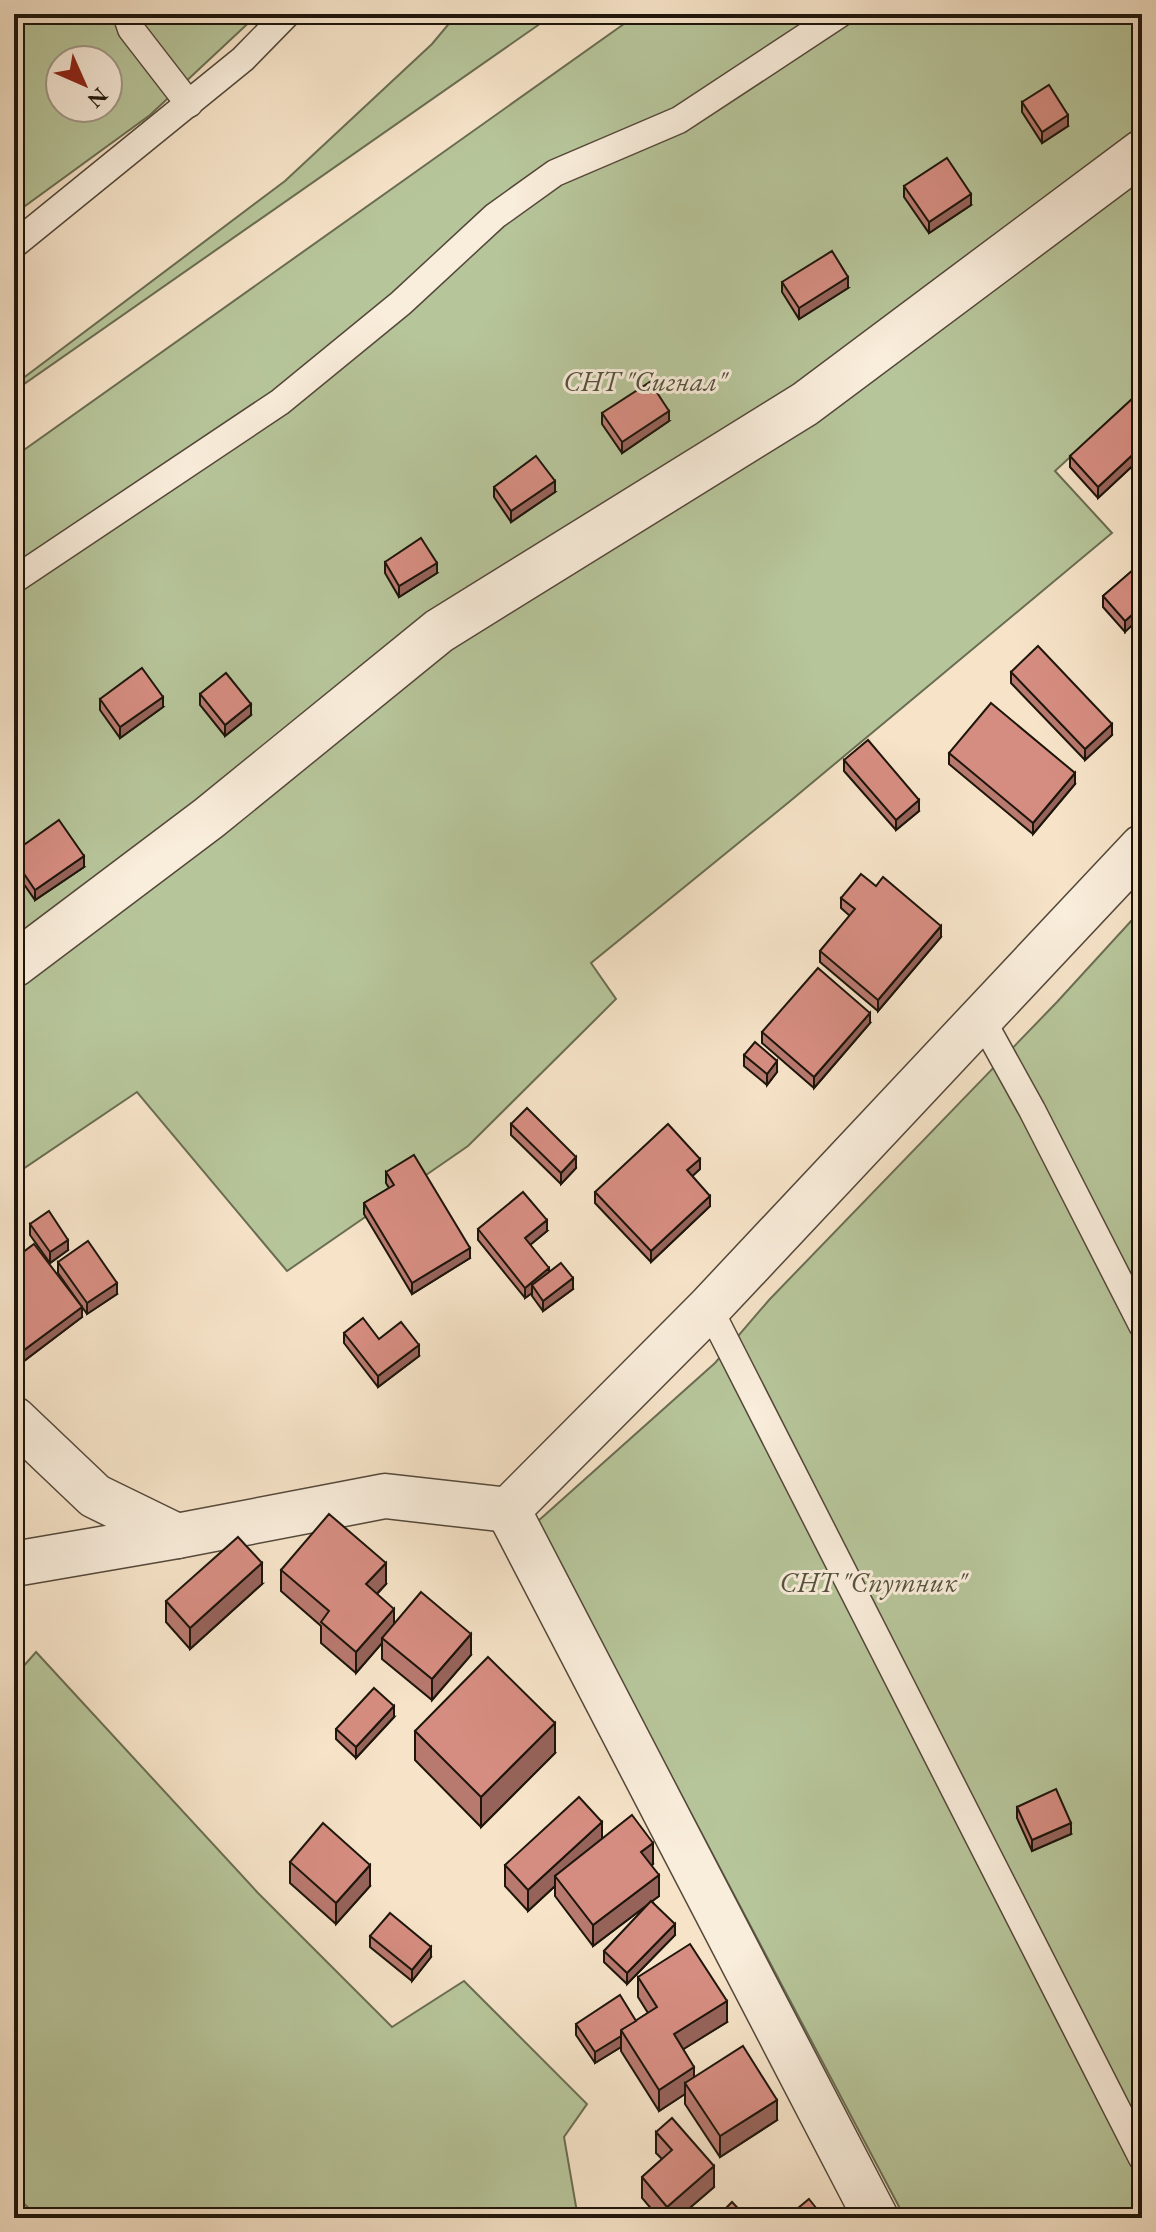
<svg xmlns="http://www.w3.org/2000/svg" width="1156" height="2232" font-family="'EB Garamond',serif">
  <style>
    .green { fill: #b7c59a; stroke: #6a6d52; stroke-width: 2; fill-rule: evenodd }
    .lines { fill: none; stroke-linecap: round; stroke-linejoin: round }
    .service-casing { stroke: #54483a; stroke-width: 29 }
    .minor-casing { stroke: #54483a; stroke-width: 47 }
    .service { stroke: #f9eddb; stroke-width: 26 }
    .minor { stroke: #f9eddb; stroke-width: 44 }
    .wall { fill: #b8796f; stroke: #1e150b; stroke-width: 2 }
    .shaded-wall { fill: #96635a; stroke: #1e150b; stroke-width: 2 }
    .building { fill: #d68d81; stroke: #1e150b; stroke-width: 2 }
    .labels { text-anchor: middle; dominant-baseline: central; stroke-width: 6; stroke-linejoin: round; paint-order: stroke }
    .park-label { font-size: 28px; font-style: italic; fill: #54533d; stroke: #f9eddb }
  </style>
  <rect width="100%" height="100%" fill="#f6e3c8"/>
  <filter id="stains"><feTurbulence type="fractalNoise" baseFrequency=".0025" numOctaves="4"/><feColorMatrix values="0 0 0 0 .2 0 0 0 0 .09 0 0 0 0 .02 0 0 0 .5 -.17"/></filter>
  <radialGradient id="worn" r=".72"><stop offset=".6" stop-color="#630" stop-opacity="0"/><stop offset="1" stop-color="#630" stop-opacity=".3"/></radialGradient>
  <g class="green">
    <path d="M 14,14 L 258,14 L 150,115 L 14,214 ZM 60,60 L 108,60 L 108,108 L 60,108 Z"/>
    <path d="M 457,14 L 554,14 L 14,391 L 14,385 L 285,181 L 432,44 Z"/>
    <path d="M 638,14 L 1142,14 L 1142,390 L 1055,471 L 1112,533 L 789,802 L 591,963 L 616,999 L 468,1146 L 287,1271 L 137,1092 L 14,1175 L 14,457 Z"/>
    <path d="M 1142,909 L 1142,2218 L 905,2218 L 537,1522 L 715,1363 L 769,1300 L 1057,1002 Z"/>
    <path d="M 36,1652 L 258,1893 L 392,2027 L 464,1981 L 587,2104 L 564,2137 L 578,2218 L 39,2218 L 17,2197 L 14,2199 L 14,1677 Z"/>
  </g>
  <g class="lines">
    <defs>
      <g id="service">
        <path d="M 126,14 L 131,29 L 189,104"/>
        <path d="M 14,245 L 243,59 L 287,14"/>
        <path d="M 14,580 L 280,402 L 401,303 L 495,216 L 555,173 L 679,120 L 840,14"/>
        <path d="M 981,1018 L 1032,1110 L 1142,1325"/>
        <path d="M 709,1308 L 1142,2158"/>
      </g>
      <g id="minor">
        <path d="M 14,965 L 209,818 L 439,631 L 805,404 L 1142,152"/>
        <path d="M 14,1419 L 95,1496 L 177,1536"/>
        <path d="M 508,1510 L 709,1308 L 1142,847"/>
        <path d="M 508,1510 L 876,2218"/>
        <path d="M 14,1564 L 177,1536 L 385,1496 L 508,1510"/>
      </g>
    </defs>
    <use href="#service" class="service-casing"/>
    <use href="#minor" class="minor-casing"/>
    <use href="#service" class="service"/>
    <use href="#minor" class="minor"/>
  </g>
  <g class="wall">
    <path d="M 1022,102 L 1068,126 L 1042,143 L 1022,112 Z"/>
    <path d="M 904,186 L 971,205 L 929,233 L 904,197 Z"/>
    <path d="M 782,282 L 848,288 L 799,319 L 782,292 Z"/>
    <path d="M 1142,408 L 1142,457 L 1098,498 L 1070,467 L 1070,456 Z"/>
    <path d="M 602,413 L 669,421 L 622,453 L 602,424 Z"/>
    <path d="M 494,487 L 555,492 L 511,522 L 494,497 Z"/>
    <path d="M 385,562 L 437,573 L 399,597 L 385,573 Z"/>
    <path d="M 1142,563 L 1125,632 L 1103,607 L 1103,596 Z"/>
    <path d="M 1011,672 L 1112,735 L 1085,760 L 1011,683 Z"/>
    <path d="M 200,694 L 251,715 L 225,736 L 200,705 Z"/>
    <path d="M 100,699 L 163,707 L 120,738 L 100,710 Z"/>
    <path d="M 949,753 L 1075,784 L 1033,834 L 949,764 Z"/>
    <path d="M 844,760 L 919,811 L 896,830 L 844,771 Z"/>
    <path d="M 14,852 L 84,867 L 35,900 L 14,870 Z"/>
    <path d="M 841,898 L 941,937 L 878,1011 L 820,962 L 820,951 L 850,916 L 841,908 Z"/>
    <path d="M 870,1023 L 814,1088 L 762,1043 L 762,1032 Z"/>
    <path d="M 744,1055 L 777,1072 L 767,1085 L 744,1066 Z"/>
    <path d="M 511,1124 L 576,1168 L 561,1184 L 511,1135 Z"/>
    <path d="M 700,1169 L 692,1176 L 710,1206 L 651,1262 L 595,1203 L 595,1192 Z"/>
    <path d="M 386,1172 L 470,1258 L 412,1294 L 364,1214 L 364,1203 L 389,1188 L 386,1183 Z"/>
    <path d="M 30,1224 L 68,1250 L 50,1263 L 30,1235 Z"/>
    <path d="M 478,1229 L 547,1231 L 530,1245 L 549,1272 L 573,1289 L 543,1311 L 532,1296 L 532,1293 L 525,1298 L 478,1240 Z"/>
    <path d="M 14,1259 L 82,1317 L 20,1364 L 14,1356 Z"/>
    <path d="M 58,1262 L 117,1294 L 87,1314 L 58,1273 Z"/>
    <path d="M 344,1333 L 379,1339 L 419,1356 L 378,1387 L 344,1343 Z"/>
    <path d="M 281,1570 L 386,1584 L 377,1594 L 394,1624 L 471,1655 L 432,1700 L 382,1659 L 382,1643 L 356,1673 L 321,1643 L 321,1626 L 281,1591 Z"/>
    <path d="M 262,1584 L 190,1649 L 166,1622 L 166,1601 Z"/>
    <path d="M 394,1717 L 356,1758 L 336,1739 L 336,1729 Z"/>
    <path d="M 415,1731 L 555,1753 L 481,1827 L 415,1760 Z"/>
    <path d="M 1017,1807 L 1071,1834 L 1032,1851 L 1017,1818 Z"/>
    <path d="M 602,1839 L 653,1864 L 651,1866 L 659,1896 L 652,1901 L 675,1935 L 627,1984 L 604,1962 L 604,1951 L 650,1903 L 593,1946 L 555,1896 L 555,1886 L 528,1911 L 505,1886 L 505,1865 Z"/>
    <path d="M 290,1862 L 370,1886 L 336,1924 L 290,1883 Z"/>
    <path d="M 370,1936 L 431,1957 L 412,1981 L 370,1947 Z"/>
    <path d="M 638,1977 L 727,2022 L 683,2049 L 694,2077 L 777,2120 L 720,2157 L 685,2104 L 685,2094 L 659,2111 L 621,2051 L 621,2047 L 595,2063 L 576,2035 L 576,2024 L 636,2021 L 648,2013 L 638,1997 Z"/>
    <path d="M 656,2132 L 714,2187 L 678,2218 L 659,2218 L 642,2198 L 642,2177 L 662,2159 L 656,2153 Z"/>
  </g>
  <g class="shaded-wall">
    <path d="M 1068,115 L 1068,126 L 1042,143 L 1042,132 Z"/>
    <path d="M 971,194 L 971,205 L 929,233 L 929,222 Z"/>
    <path d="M 848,277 L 848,288 L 799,319 L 799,308 Z"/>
    <path d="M 669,411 L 669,421 L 622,453 L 622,442 Z"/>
    <path d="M 1142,446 L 1142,457 L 1098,498 L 1098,487 Z"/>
    <path d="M 555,481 L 555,492 L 511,522 L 511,511 Z"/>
    <path d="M 437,563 L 437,573 L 399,597 L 399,586 Z"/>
    <path d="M 1142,606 L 1142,616 L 1125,632 L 1125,621 Z"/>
    <path d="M 163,697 L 163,707 L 120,738 L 120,727 Z"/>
    <path d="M 251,704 L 251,715 L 225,736 L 225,725 Z"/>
    <path d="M 1112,724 L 1112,735 L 1085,760 L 1085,749 Z"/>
    <path d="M 1075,773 L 1075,784 L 1033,834 L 1033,823 Z"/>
    <path d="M 919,800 L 919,811 L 896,830 L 896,820 Z"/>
    <path d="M 84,856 L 84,867 L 35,900 L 35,890 Z"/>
    <path d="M 941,926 L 941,937 L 878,1011 L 878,1000 Z"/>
    <path d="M 870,1013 L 870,1023 L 814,1088 L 814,1077 Z"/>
    <path d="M 777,1061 L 777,1072 L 767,1085 L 767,1074 Z"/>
    <path d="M 576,1157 L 576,1168 L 561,1184 L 561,1173 Z"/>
    <path d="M 700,1159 L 700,1169 L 687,1181 L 687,1170 Z"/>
    <path d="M 710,1196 L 710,1206 L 651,1262 L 651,1251 Z"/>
    <path d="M 547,1220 L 547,1231 L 525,1249 L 525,1238 Z"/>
    <path d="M 68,1240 L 68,1250 L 50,1263 L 50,1252 Z"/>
    <path d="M 470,1248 L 470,1258 L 412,1294 L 412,1283 Z"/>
    <path d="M 549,1268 L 549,1279 L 532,1285 L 532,1293 L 525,1298 L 525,1288 Z"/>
    <path d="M 573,1278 L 573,1289 L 543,1311 L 543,1301 Z"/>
    <path d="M 117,1283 L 117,1294 L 87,1314 L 87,1303 Z"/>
    <path d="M 82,1307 L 82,1317 L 20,1364 L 20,1353 Z"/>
    <path d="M 419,1345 L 419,1356 L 378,1387 L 378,1376 Z"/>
    <path d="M 262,1563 L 262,1584 L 190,1649 L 190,1628 Z"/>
    <path d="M 386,1563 L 386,1584 L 366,1605 L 366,1584 Z"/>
    <path d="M 394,1609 L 394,1630 L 382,1638 L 382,1643 L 356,1673 L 356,1652 Z"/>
    <path d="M 471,1634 L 471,1655 L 432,1700 L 432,1679 Z"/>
    <path d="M 394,1706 L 394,1717 L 356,1758 L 356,1747 Z"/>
    <path d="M 555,1723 L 555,1753 L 481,1827 L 481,1797 Z"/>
    <path d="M 602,1822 L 602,1843 L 555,1876 L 555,1886 L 528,1911 L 528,1890 Z"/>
    <path d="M 1071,1823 L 1071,1834 L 1032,1851 L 1032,1840 Z"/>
    <path d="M 653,1843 L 653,1864 L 641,1873 L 641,1852 Z"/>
    <path d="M 370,1865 L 370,1886 L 336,1924 L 336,1903 Z"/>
    <path d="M 659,1875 L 659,1896 L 593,1946 L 593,1925 Z"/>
    <path d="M 675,1924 L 675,1935 L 627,1984 L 627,1973 Z"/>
    <path d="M 431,1947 L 431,1957 L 412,1981 L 412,1970 Z"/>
    <path d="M 727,2001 L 727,2022 L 674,2055 L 674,2034 Z"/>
    <path d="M 621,2036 L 621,2047 L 595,2063 L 595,2052 Z"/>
    <path d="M 694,2067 L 694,2088 L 685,2083 L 685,2094 L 659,2111 L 659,2090 Z"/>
    <path d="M 777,2100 L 777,2120 L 720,2157 L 720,2136 Z"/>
    <path d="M 714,2166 L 714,2187 L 678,2218 L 667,2218 L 667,2207 Z"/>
  </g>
  <g class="building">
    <path d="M 1049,85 L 1068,115 L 1042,132 L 1022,102 Z"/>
    <path d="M 947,158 L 971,194 L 929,222 L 904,186 Z"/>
    <path d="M 832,251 L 848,277 L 799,308 L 782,282 Z"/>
    <path d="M 650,382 L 669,411 L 622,442 L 602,413 Z"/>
    <path d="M 1133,398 L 1142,408 L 1142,446 L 1098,487 L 1070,456 Z"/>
    <path d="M 536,456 L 555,481 L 511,511 L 494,487 Z"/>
    <path d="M 421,538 L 437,563 L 399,586 L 385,562 Z"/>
    <path d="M 1142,562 L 1142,606 L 1125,621 L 1103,596 Z"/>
    <path d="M 1038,646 L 1112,724 L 1085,749 L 1011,672 Z"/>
    <path d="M 142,668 L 163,697 L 120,727 L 100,699 Z"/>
    <path d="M 226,673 L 251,704 L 225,725 L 200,694 Z"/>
    <path d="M 991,703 L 1075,773 L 1033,823 L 949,753 Z"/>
    <path d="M 868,740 L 919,800 L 896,820 L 844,760 Z"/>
    <path d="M 59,820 L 84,856 L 35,890 L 14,859 L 14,852 Z"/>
    <path d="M 861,874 L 876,886 L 883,877 L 941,926 L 878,1000 L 820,951 L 855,909 L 841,898 Z"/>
    <path d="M 818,968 L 870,1013 L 814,1077 L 762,1032 Z"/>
    <path d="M 755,1042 L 777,1061 L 767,1074 L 744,1055 Z"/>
    <path d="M 527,1108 L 576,1157 L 561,1173 L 511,1124 Z"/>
    <path d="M 668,1124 L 700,1159 L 687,1170 L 710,1196 L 651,1251 L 595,1192 Z"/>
    <path d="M 414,1155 L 470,1248 L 412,1283 L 364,1203 L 394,1185 L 386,1172 Z"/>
    <path d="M 523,1192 L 547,1220 L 525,1238 L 549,1268 L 525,1288 L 478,1229 Z"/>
    <path d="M 49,1211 L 68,1240 L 50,1252 L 30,1224 Z"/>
    <path d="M 88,1241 L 117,1283 L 87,1303 L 58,1262 Z"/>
    <path d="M 34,1244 L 82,1307 L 20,1353 L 14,1345 L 14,1259 Z"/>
    <path d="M 561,1263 L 573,1278 L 543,1301 L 532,1285 Z"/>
    <path d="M 363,1318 L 379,1339 L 401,1322 L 419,1345 L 378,1376 L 344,1333 Z"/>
    <path d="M 329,1514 L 386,1563 L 366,1584 L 394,1609 L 356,1652 L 321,1622 L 329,1611 L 281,1570 Z"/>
    <path d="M 238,1537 L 262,1563 L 190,1628 L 166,1601 Z"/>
    <path d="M 421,1592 L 471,1634 L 432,1679 L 382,1638 Z"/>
    <path d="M 488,1657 L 555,1723 L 481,1797 L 415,1731 Z"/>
    <path d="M 374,1688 L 394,1706 L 356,1747 L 336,1729 Z"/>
    <path d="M 1056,1789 L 1071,1823 L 1032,1840 L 1017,1807 Z"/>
    <path d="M 579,1797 L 602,1822 L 528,1890 L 505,1865 Z"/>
    <path d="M 632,1815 L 653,1843 L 641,1852 L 659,1875 L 593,1925 L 555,1876 Z"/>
    <path d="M 323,1823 L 370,1865 L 336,1903 L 290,1862 Z"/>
    <path d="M 651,1901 L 675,1924 L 627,1973 L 604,1951 Z"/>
    <path d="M 390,1913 L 431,1947 L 412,1970 L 370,1936 Z"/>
    <path d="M 690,1944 L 727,2001 L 674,2034 L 694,2067 L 659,2090 L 621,2030 L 657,2007 L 638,1977 Z"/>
    <path d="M 620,1995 L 636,2021 L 621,2030 L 621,2036 L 595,2052 L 576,2024 Z"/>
    <path d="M 743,2046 L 777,2100 L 720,2136 L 685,2083 Z"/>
    <path d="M 672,2118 L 714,2166 L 667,2207 L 642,2177 L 672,2150 L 656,2132 Z"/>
    <path d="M 809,2199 L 824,2218 L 786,2218 Z"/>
    <path d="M 732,2202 L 747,2218 L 716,2218 Z"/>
  </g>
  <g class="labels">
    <g class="park-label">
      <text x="645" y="381">СНТ "Сигнал"</text>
      <text x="873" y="1582">СНТ "Спутник"</text>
    </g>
  </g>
  <rect width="1156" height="2232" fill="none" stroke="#f6e3c8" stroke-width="48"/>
  <rect x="16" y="16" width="1124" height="2200" fill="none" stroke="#1e150b" stroke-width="4"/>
  <rect x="24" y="24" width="1108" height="2184" fill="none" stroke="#1e150b" stroke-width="2"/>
  <g transform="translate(84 84) rotate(135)"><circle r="38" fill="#f9eddb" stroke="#a19788" stroke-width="2"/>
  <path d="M0-6L14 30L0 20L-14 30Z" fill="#8f2418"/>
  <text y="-12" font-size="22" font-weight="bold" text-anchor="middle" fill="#1e150b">N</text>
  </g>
  <rect width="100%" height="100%" filter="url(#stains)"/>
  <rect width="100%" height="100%" fill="url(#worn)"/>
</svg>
